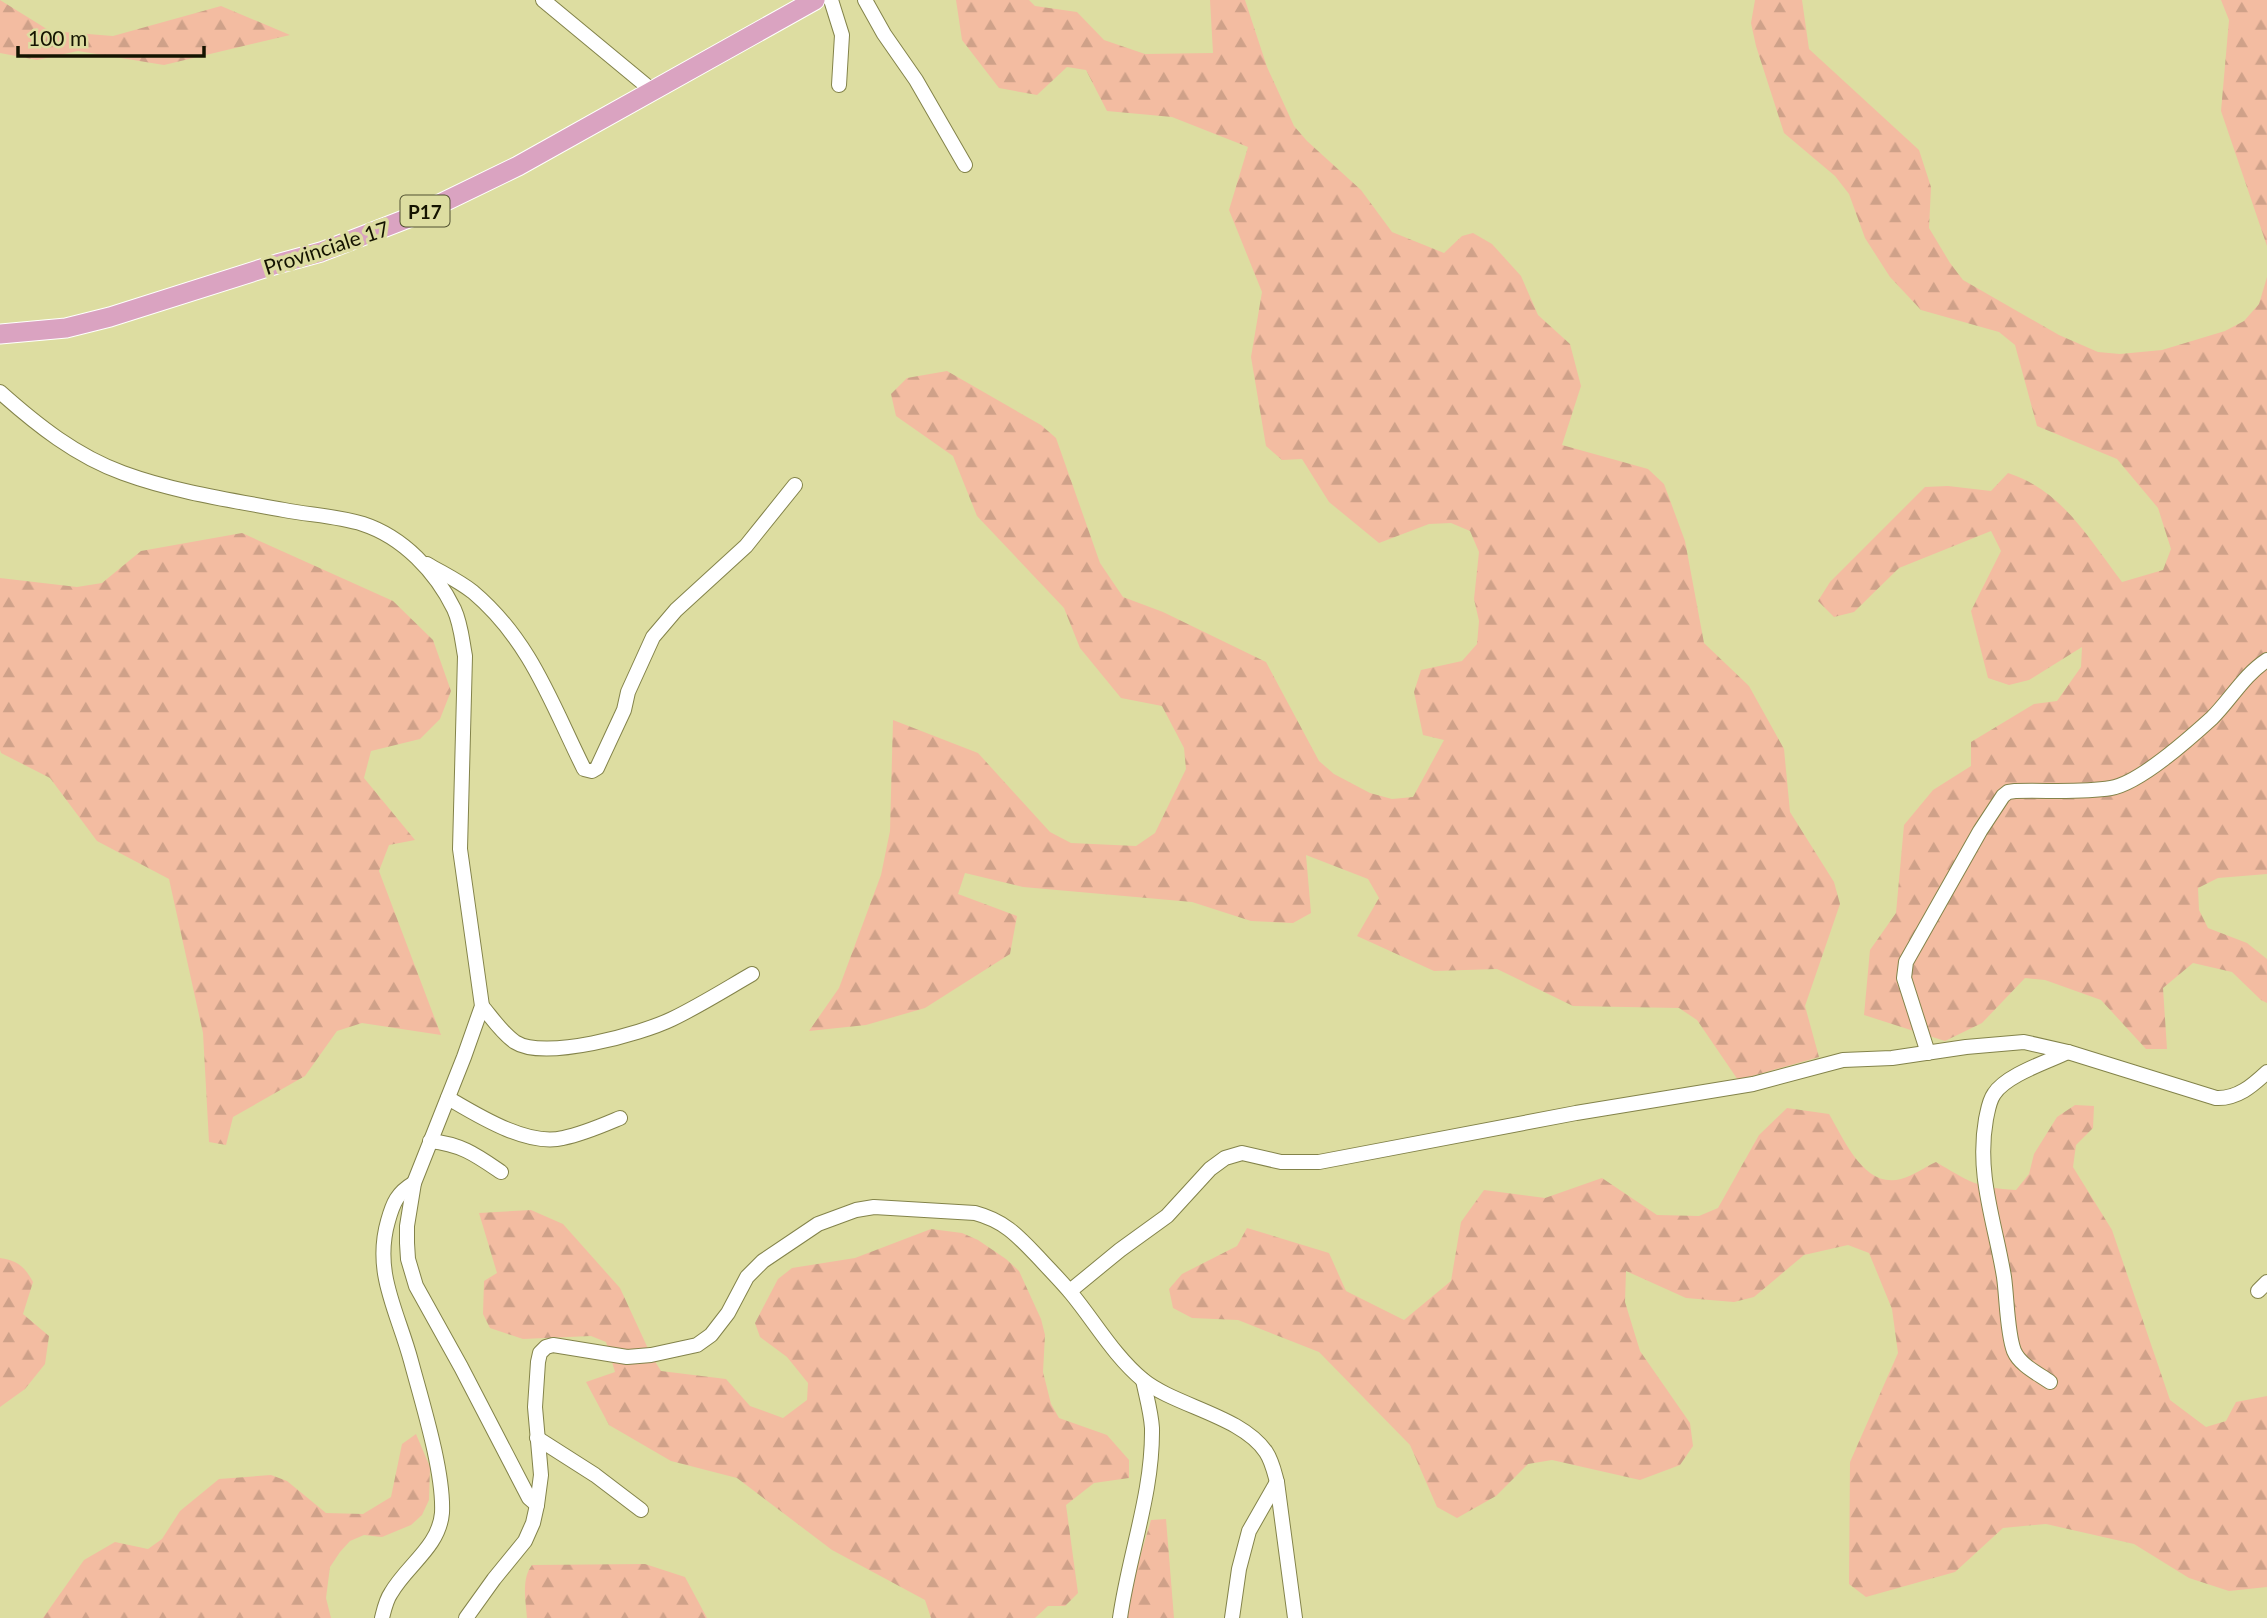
<svg xmlns="http://www.w3.org/2000/svg" width="2267" height="1618" font-family="Lato,sans-serif">
  <style>
    .forest { fill: url(#forest-firs) }
    .lines { fill: none; stroke-linecap: round; stroke-linejoin: round }
    .minor-casing { stroke: #83834a; stroke-width: 16 }
    .major-casing { stroke: #fff; stroke-width: 21 }
    .minor { stroke: #fff; stroke-width: 14 }
    .major { stroke: #daa3c1; stroke-width: 19 }
    .labels { text-anchor: middle; dominant-baseline: central; stroke-width: 7; stroke-linejoin: round; paint-order: stroke }
    .shield { fill: #dddda1; stroke: #505030; stroke-width: 2 }
    .shield-label { font-size: 19px; font-weight: bold; fill: #141300 }
    .street-label { font-size: 21px; fill: #141300; stroke: #dddda1 }
  </style>
  <defs>
    <pattern id="forest-firs" width="22" height="20" patternUnits="userSpaceOnUse" patternTransform="scale(1.75)"><rect width="22" height="20" fill="#f3bca1"/><path d="M5 1l3.5 6h-7zM16 11l3.5 6h-7z" fill="#cfa189"/></pattern>
  </defs>
  <rect width="100%" height="100%" fill="#dddda1"/>
  <g class="forest">
    <path d="M 0,0 L 50,31 L 113,36 L 221,6 L 290,35 L 164,65 L 78,51 L 37,60 L 0,53 Z"/>
    <path d="M 956,0 L 1029,0 L 1035,6 L 1077,12 L 1104,40 L 1145,54 L 1213,53 L 1210,0 L 1245,0 L 1267,67 L 1294,126 L 1307,141 L 1361,190 L 1392,232 L 1444,253 L 1462,236 L 1473,233 L 1492,244 L 1521,276 L 1538,315 L 1570,344 L 1581,386 L 1562,445 L 1648,469 L 1664,484 L 1685,541 L 1704,643 L 1749,686 L 1784,749 L 1790,812 L 1834,882 L 1840,904 L 1805,1006 L 1819,1057 L 1738,1080 L 1697,1020 L 1679,1008 L 1573,1006 L 1497,969 L 1434,971 L 1357,936 L 1379,898 L 1368,879 L 1306,855 L 1311,913 L 1293,923 L 1251,921 L 1192,902 L 1023,887 L 965,873 L 958,894 L 1017,916 L 1010,954 L 925,1008 L 866,1025 L 809,1031 L 839,988 L 881,875 L 890,831 L 893,720 L 978,753 L 1050,832 L 1071,843 L 1136,846 L 1155,833 L 1186,769 L 1184,748 L 1162,706 L 1121,698 L 1080,648 L 1064,608 L 977,516 L 953,456 L 896,416 L 891,394 L 907,378 L 947,371 L 1041,425 L 1056,438 L 1100,563 L 1123,597 L 1163,612 L 1266,662 L 1319,761 L 1334,774 L 1370,793 L 1392,799 L 1413,797 L 1444,740 L 1423,735 L 1414,692 L 1421,670 L 1462,661 L 1477,644 L 1479,621 L 1474,599 L 1479,552 L 1470,531 L 1451,523 L 1429,524 L 1379,543 L 1329,502 L 1302,459 L 1282,460 L 1266,446 L 1251,357 L 1262,292 L 1229,210 L 1248,147 L 1172,117 L 1107,111 L 1086,70 L 1067,67 L 1037,95 L 999,88 L 962,40 Z"/>
    <path d="M 1755,0 L 1802,0 L 1809,49 L 1919,150 L 1931,187 L 1929,228 L 1950,263 L 1963,280 L 2059,335 L 2098,352 L 2120,354 L 2162,350 L 2225,331 L 2244,321 L 2259,304 L 2267,277 L 2267,874 L 2218,878 L 2198,888 L 2199,910 L 2208,928 L 2247,943 L 2267,959 L 2267,1003 L 2261,1000 L 2232,972 L 2193,963 L 2163,988 L 2167,1049 L 2146,1049 L 2101,1000 L 2045,980 L 2025,978 L 1982,1023 L 1945,1041 L 1864,1015 L 1870,950 L 1896,913 L 1904,825 L 1933,790 L 1971,766 L 1971,742 L 2034,704 L 2057,701 L 2081,667 L 2082,647 L 2029,680 L 2009,685 L 1988,678 L 1971,611 L 2001,551 L 1991,531 L 1899,568 L 1854,612 L 1834,617 L 1818,601 L 1830,582 L 1925,487 L 1948,486 L 1991,491 L 2008,473 C 2062,490 2089,539 2122,582 L 2163,570 L 2171,549 L 2158,508 L 2117,459 L 2037,426 L 2015,345 L 1999,332 L 1921,310 L 1890,277 L 1865,238 L 1849,194 L 1835,176 L 1784,133 L 1756,46 L 1751,23 Z"/>
    <path d="M 2221,0 L 2267,0 L 2267,246 L 2221,111 L 2229,20 Z"/>
    <path d="M 242,533 L 393,601 L 433,640 L 451,691 L 440,719 L 420,739 L 371,751 L 364,778 L 415,840 L 389,845 L 379,871 L 441,1035 L 362,1023 L 337,1031 L 305,1076 L 233,1117 L 226,1145 L 209,1142 L 203,1033 L 169,879 L 97,841 L 50,778 L 1,753 L 0,750 L 0,578 L 77,587 L 102,583 L 141,551 Z"/>
    <path d="M 2075,1105 L 2094,1106 L 2093,1128 L 2076,1145 L 2073,1167 L 2112,1230 L 2170,1400 L 2206,1427 L 2226,1421 L 2236,1402 L 2267,1396 L 2267,1587 L 2229,1591 L 2189,1578 L 2134,1544 L 2046,1524 L 2003,1528 L 1955,1572 L 1866,1597 L 1849,1584 L 1850,1462 L 1898,1353 L 1892,1309 L 1869,1253 L 1848,1245 L 1804,1255 L 1754,1297 L 1734,1302 L 1686,1298 L 1626,1271 L 1625,1302 L 1640,1351 L 1690,1423 L 1693,1446 L 1680,1465 L 1640,1480 L 1552,1460 L 1528,1464 L 1496,1496 L 1457,1518 L 1437,1507 L 1410,1445 L 1319,1352 L 1238,1320 L 1192,1318 L 1173,1308 L 1169,1289 L 1182,1274 L 1237,1246 L 1247,1228 L 1329,1253 L 1346,1291 L 1404,1320 L 1451,1281 L 1461,1222 L 1484,1190 L 1545,1198 L 1602,1178 L 1657,1215 L 1699,1216 L 1718,1208 L 1759,1135 L 1787,1108 L 1829,1114 C 1844,1139 1864,1189 1901,1179 C 1913,1176 1925,1167 1936,1162 C 1968,1181 1977,1188 2016,1190 L 2029,1174 L 2034,1154 L 2057,1117 Z"/>
    <path d="M 531,1210 L 563,1224 L 620,1288 L 651,1355 L 661,1371 L 726,1379 L 750,1406 L 783,1418 L 807,1400 L 808,1383 L 787,1357 L 760,1337 L 755,1323 L 778,1279 L 792,1268 L 855,1258 L 931,1229 L 962,1233 L 978,1240 L 1006,1259 L 1019,1271 L 1041,1319 L 1045,1335 L 1043,1372 L 1051,1404 L 1059,1418 L 1107,1435 L 1129,1460 L 1129,1478 L 1094,1483 L 1066,1505 L 1078,1593 L 1065,1606 L 1048,1606 L 1035,1618 L 931,1618 L 925,1600 L 832,1550 L 737,1478 L 671,1461 L 609,1425 L 586,1382 L 615,1372 L 606,1342 L 591,1336 L 523,1339 L 490,1328 L 483,1314 L 484,1281 L 497,1273 L 479,1213 Z"/>
    <path d="M 0,1258 C 17,1260 25,1267 33,1282 L 23,1314 L 49,1336 L 45,1364 L 25,1389 L 0,1407 Z"/>
    <path d="M 416,1434 L 430,1467 L 429,1500 L 422,1515 L 411,1525 L 382,1537 L 364,1535 L 350,1541 L 340,1552 L 330,1567 L 326,1598 L 331,1618 L 43,1618 L 84,1560 L 115,1542 L 148,1549 L 162,1539 L 180,1511 L 219,1479 L 271,1475 L 287,1481 L 326,1513 L 363,1514 L 391,1497 L 402,1444 Z"/>
    <path d="M 1166,1519 L 1174,1618 L 1125,1618 L 1124,1611 L 1151,1520 Z"/>
    <path d="M 645,1564 L 685,1577 L 707,1618 L 527,1618 C 526,1601 521,1579 532,1565 Z"/>
  </g>
  <g class="lines">
    <defs>
      <g id="minor">
        <path d="M 543,0 L 654,92"/>
        <path d="M 831,0 L 842,35 L 839,85"/>
        <path d="M 865,0 L 884,34 L 916,80 L 965,165"/>
        <path d="M 0,392 C 37,425 76,456 123,473 C 175,492 230,500 284,510 C 310,515 337,516 363,524 C 403,537 436,572 454,609 C 461,624 462,640 465,656 L 460,849 L 482,1006 L 464,1057 L 414,1183 L 407,1226 L 407,1243 L 408,1259 L 416,1286 L 461,1367 L 529,1498 L 537,1505 L 541,1475 L 535,1407 L 538,1362 L 540,1353 L 546,1347 L 553,1345 L 627,1357 L 651,1355 L 697,1345 L 711,1335 L 728,1313 L 747,1277 L 763,1261 L 818,1224 L 856,1210 L 874,1207 L 975,1213 C 1005,1221 1018,1236 1039,1258 C 1050,1270 1061,1281 1071,1293 C 1095,1322 1114,1356 1143,1380 C 1175,1406 1242,1416 1266,1452 C 1272,1461 1274,1471 1277,1482 L 1295,1618"/>
        <path d="M 427,564 C 442,573 459,581 473,592 C 531,641 552,705 584,769 L 592,771 L 597,768 L 624,710 L 628,692 L 653,637 L 676,610 L 746,546 L 795,485"/>
        <path d="M 482,1006 C 492,1018 502,1033 515,1042 C 544,1061 641,1034 672,1019 C 699,1006 726,989 752,974"/>
        <path d="M 1928,1053 L 1904,978 L 1906,962 L 1980,831 L 2003,796 L 2008,792 L 2015,791 C 2047,790 2080,793 2111,788 C 2140,783 2190,738 2212,718 C 2231,699 2244,675 2267,660"/>
        <path d="M 448,1098 C 477,1115 528,1147 563,1138 C 583,1134 601,1126 620,1118"/>
        <path d="M 430,1141 C 461,1144 476,1155 501,1172"/>
        <path d="M 1070,1291 L 1120,1250 L 1167,1216 L 1210,1169 L 1225,1158 L 1242,1153 L 1281,1162 L 1319,1162 L 1576,1113 L 1753,1084 L 1843,1060 L 1892,1058 L 1966,1047 L 2024,1042 L 2068,1052 L 2216,1098 C 2237,1099 2252,1086 2267,1072"/>
        <path d="M 2258,1291 L 2267,1282"/>
        <path d="M 2050,1382 C 2037,1373 2020,1365 2014,1351 C 2007,1333 2007,1298 2004,1277 C 1995,1222 1976,1175 1986,1119 C 1988,1110 1989,1101 1994,1094 C 2006,1075 2047,1062 2068,1052"/>
        <path d="M 537,1438 L 595,1475 L 641,1510"/>
        <path d="M 382,1618 C 384,1610 386,1600 391,1593 C 407,1565 439,1547 442,1513 C 444,1472 422,1402 411,1361 C 398,1312 373,1273 388,1221 C 393,1203 397,1193 414,1183"/>
        <path d="M 466,1618 L 494,1579 L 525,1541 L 533,1523 L 537,1505"/>
        <path d="M 1120,1618 C 1129,1554 1153,1493 1152,1428 C 1151,1412 1146,1395 1143,1380"/>
        <path d="M 1232,1618 L 1239,1569 L 1249,1531 L 1277,1482"/>
      </g>
      <path id="major" d="M 0,334 L 66,328 L 110,317 L 277,264 L 321,252 L 419,214 L 518,166 L 815,0"/>
    </defs>
    <use href="#minor" class="minor-casing"/>
    <use href="#major" class="major-casing"/>
    <use href="#minor" class="minor"/>
    <use href="#major" class="major"/>
  </g>
  <g class="labels">
    <rect class="shield" x="400.5" y="195.5" width="49" height="31" rx="5"/>
    <g class="shield-label">
      <text x="425" y="211">P17</text>
    </g>
    <g class="street-label">
      <text transform="translate(326 247) rotate(-18)">Provinciale 17</text>
    </g>
  </g>
  <path d="M18 46v10h186v-10" fill="none" stroke="#141300" stroke-width="3.5"/>
  <text x="28" y="46" font-size="21" fill="#141300" stroke="#dddda1" stroke-width="5" paint-order="stroke">100 m</text>
</svg>
